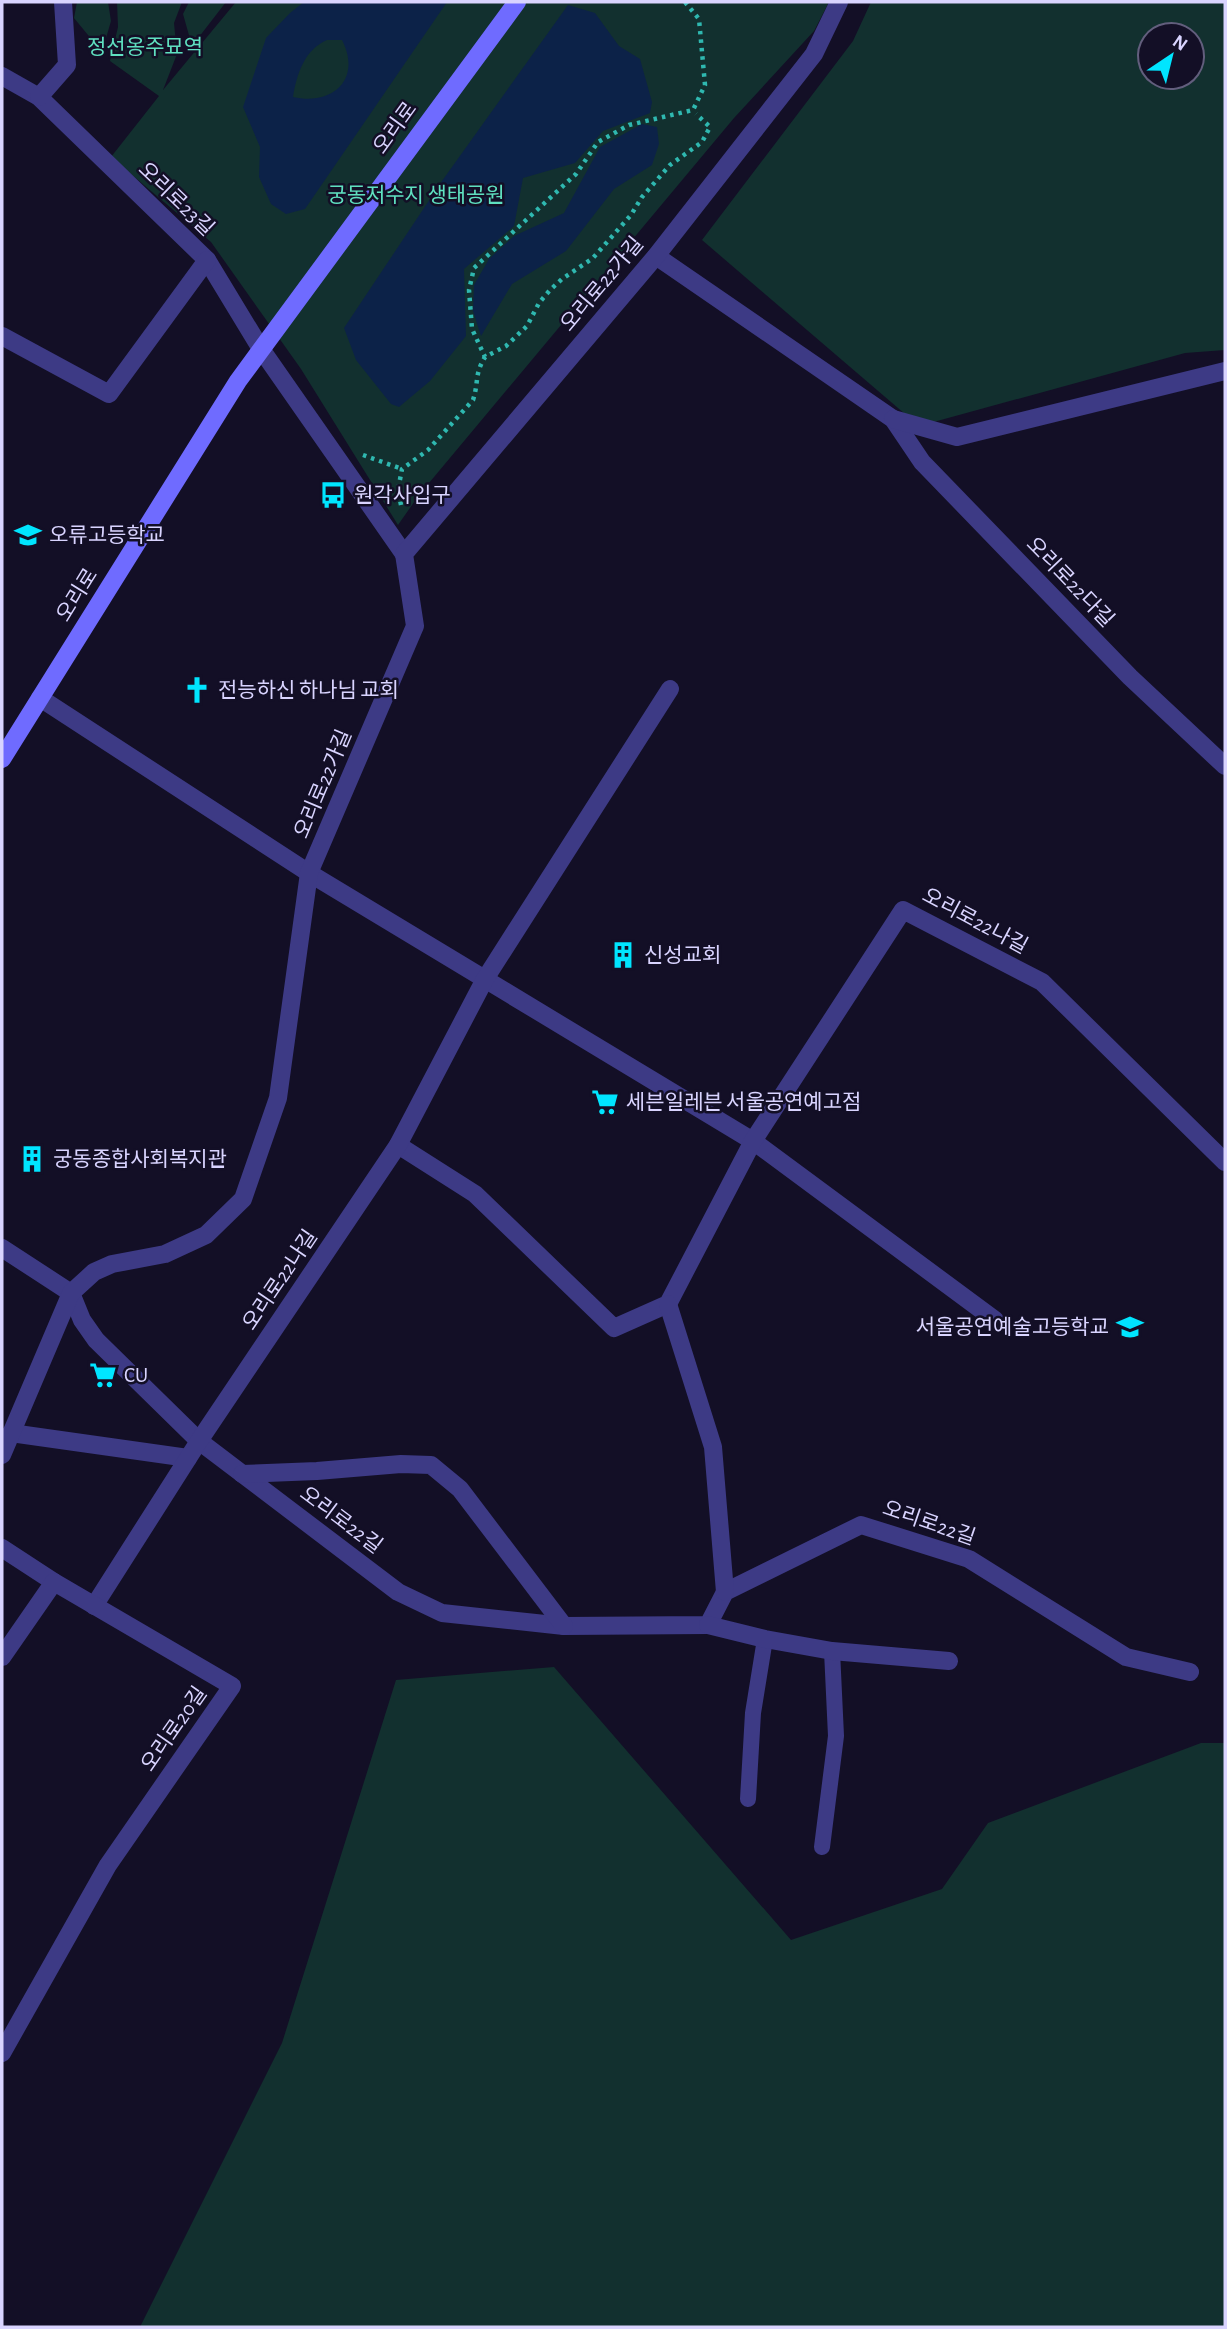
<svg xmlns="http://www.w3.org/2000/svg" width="1227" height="2329" font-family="'Alegreya Sans','Noto Sans KR',sans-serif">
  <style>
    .green { fill: #12302f; fill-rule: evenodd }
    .water { fill: #0c2248; fill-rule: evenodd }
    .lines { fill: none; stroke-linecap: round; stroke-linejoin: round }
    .path { stroke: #2fb8b0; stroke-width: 4.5; stroke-dasharray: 3.5 5; stroke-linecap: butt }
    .service { stroke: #3d3a85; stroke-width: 16 }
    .minor { stroke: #3d3a85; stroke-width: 18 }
    .secondary { stroke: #6f6bff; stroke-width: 18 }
    .labels { text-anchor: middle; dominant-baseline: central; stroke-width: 5; stroke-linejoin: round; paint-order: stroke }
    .park-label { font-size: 21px; fill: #5fe0c0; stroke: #130f26 }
    .street-label { font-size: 21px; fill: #d9d4ff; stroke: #130f26 }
    .poi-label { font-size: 21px; fill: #d9d4ff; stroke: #130f26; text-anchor: start }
  </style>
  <rect width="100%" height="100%" fill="#130f26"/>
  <g class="green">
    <path d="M 77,2 L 108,2 L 111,21 L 102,52 L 74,18 Z"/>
    <path d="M 117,2 L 182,2 L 174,23 L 177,54 L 163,90 L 236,2 L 829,2 L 814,31 L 734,118 L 419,495 L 398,525 L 301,369 L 211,242 L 111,157 L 159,96 L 110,61 L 118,27 Z"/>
    <path d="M 189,2 L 226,2 L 192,46 L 183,14 Z"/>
    <path d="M 871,2 L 1225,2 L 1225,350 L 1185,353 L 919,426 L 702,240 L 853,41 ZM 1150,35 L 1192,35 L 1192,77 L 1150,77 Z"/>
    <path d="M 554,1667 L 791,1940 L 942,1889 L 988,1823 L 1201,1743 L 1225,1743 L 1225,2327 L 140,2327 L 282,2043 L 396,1680 Z"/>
  </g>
  <g class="water">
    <path d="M 304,2 L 447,2 L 305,209 L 286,214 L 271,204 L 259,177 L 260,147 L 243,107 L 266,38 L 290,13 ZM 327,40 L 342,40 C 362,79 333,106 293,97 C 297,74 304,50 327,40 Z"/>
    <path d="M 568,5 L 595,13 L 619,46 L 640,59 L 652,102 L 650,113 L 603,131 L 575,163 L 523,178 L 514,226 L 464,269 L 466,336 L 430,381 L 399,407 L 391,404 L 356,360 L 344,328 L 442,181 Z"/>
    <path d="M 642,124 L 657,127 L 659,144 L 652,165 L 614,189 L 566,251 L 512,284 L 481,336 L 473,311 L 474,285 L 489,259 L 514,236 L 564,213 L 600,147 Z"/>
  </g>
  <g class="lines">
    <g class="path">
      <path d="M 685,2 L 699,19 L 705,85 L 693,110 L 629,125 L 598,142 L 576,174 L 474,268 L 469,290 L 472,329 L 485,357 L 506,346 L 527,326 L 539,303 L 550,290 L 562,279 L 593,258 L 631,215 L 642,197 L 670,165 L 702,142 L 710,127 L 696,114"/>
      <path d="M 363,455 L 402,469"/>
      <path d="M 401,505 L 398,490 L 402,469 L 428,450 L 473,400 C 479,382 474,375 485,357"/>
    </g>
    <g class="service">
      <path d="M 748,1799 L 753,1713 L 765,1639"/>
      <path d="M 822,1847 L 836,1736 L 832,1651"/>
    </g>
    <g class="minor">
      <path d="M 2,76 L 39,97 L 207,260 L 261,349 L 404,554"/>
      <path d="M 39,97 L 67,65 L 63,2"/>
      <path d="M 656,256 L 893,419 L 922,462 L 1130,677 L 1225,766"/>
      <path d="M 2,336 L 109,394 L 207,260"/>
      <path d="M 893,419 L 957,437 L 1225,371"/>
      <path d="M 40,698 L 309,873 L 753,1141 L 995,1320"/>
      <path d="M 398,1145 L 475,1194 L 614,1328 L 668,1304 L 753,1141 L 903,910 L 1042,982 L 1225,1162"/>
      <path d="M 2,1248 L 71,1293 L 82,1320 L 96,1340 L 199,1441 L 398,1592 L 442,1613 L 564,1626 L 708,1625 L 725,1592 L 861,1525 L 969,1559 L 1126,1657 L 1190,1672"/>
      <path d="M 668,1304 L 713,1447 L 725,1592"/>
      <path d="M 11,1433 L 188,1458"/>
      <path d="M 2,1455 L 71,1293 L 94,1272 L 112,1264 L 165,1254 L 206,1235 L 243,1199 L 278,1098 L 309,873 L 415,626 L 404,554 L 656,256 L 814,54 L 839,2"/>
      <path d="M 242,1474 L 317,1471 L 401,1464 L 431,1465 L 460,1489 L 564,1626"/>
      <path d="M 2,1548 L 54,1582"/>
      <path d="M 94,1606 L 199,1441 L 398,1145 L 485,979 L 670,689"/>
      <path d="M 708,1625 L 765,1639 L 832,1651 L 949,1661"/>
      <path d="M 2,1657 L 54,1582 L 232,1686 L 108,1865 L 2,2053"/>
    </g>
    <path class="secondary" d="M 2,759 L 238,381 L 517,2"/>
  </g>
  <defs>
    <symbol id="bus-bare" viewBox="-9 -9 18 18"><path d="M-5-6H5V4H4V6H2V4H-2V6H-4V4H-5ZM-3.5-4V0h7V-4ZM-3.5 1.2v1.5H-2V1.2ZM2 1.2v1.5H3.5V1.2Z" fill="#00e5ff" stroke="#130f26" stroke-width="2.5" paint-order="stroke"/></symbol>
    <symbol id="school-bare" viewBox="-9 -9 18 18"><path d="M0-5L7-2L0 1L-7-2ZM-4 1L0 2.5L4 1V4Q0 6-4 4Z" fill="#00e5ff" stroke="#130f26" stroke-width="2.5" paint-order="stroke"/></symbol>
    <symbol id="church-bare" viewBox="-9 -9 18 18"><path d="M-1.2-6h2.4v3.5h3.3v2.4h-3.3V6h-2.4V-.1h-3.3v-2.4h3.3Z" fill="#00e5ff" stroke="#130f26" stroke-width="2.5" paint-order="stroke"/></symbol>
    <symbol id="building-bare" viewBox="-9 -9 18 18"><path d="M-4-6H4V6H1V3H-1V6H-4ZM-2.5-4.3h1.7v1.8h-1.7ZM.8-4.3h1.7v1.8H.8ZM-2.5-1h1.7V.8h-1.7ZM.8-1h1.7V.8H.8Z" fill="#00e5ff" stroke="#130f26" stroke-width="2.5" paint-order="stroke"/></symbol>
    <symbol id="supermarket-bare" viewBox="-9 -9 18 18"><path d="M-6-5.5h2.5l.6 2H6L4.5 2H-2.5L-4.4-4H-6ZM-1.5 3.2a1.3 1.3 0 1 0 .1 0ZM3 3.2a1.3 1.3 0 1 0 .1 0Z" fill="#00e5ff" stroke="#130f26" stroke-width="2.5" paint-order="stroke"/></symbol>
  </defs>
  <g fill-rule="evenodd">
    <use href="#bus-bare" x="314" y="476" width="38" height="38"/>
    <use href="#school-bare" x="9" y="516" width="38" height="38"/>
    <use href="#church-bare" x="178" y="671" width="38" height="38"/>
    <use href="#building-bare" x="604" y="936" width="38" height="38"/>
    <use href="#supermarket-bare" x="586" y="1083" width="38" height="38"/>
    <use href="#building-bare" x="13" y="1140" width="38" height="38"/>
    <use href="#school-bare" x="1111" y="1308" width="38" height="38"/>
    <use href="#supermarket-bare" x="84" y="1356" width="38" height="38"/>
  </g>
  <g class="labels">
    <g class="park-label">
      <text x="145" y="47">정선옹주묘역</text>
      <text x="416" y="195">궁동저수지 생태공원</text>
    </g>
    <g class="street-label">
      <text transform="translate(395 128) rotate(-54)">오리로</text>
      <text transform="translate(176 199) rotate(44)">오리로23길</text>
      <text transform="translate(602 284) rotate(-50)">오리로22가길</text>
      <text transform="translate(1070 582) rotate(46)">오리로22다길</text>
      <text transform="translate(77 595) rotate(-58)">오리로</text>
      <text transform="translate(323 784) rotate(-67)">오리로22가길</text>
      <text transform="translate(975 921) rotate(28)">오리로22나길</text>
      <text transform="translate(280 1280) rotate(-56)">오리로22나길</text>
      <text transform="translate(341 1520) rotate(37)">오리로22길</text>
      <text transform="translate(929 1523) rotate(19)">오리로22길</text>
      <text transform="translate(174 1729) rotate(-55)">오리로20길</text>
    </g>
    <g class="poi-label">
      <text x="354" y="495">원각사입구</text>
      <text x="49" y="535">오류고등학교</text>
      <text x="218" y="690">전능하신 하나님 교회</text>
      <text x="644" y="955">신성교회</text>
      <text x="626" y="1102">세븐일레븐 서울공연예고점</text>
      <text x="53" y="1159">궁동종합사회복지관</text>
      <text x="1109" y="1327" text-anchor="end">서울공연예술고등학교</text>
      <text x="124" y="1375">CU</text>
    </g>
  </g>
  <rect width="1227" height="2329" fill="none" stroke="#d9d4ff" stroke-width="7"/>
  <g transform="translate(1171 56) rotate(35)"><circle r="33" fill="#130f26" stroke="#625e7d" stroke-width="2"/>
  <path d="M0-5L12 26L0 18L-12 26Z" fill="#00e5ff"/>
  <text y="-10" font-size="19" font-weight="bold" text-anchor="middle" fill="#d9d4ff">N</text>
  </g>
</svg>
